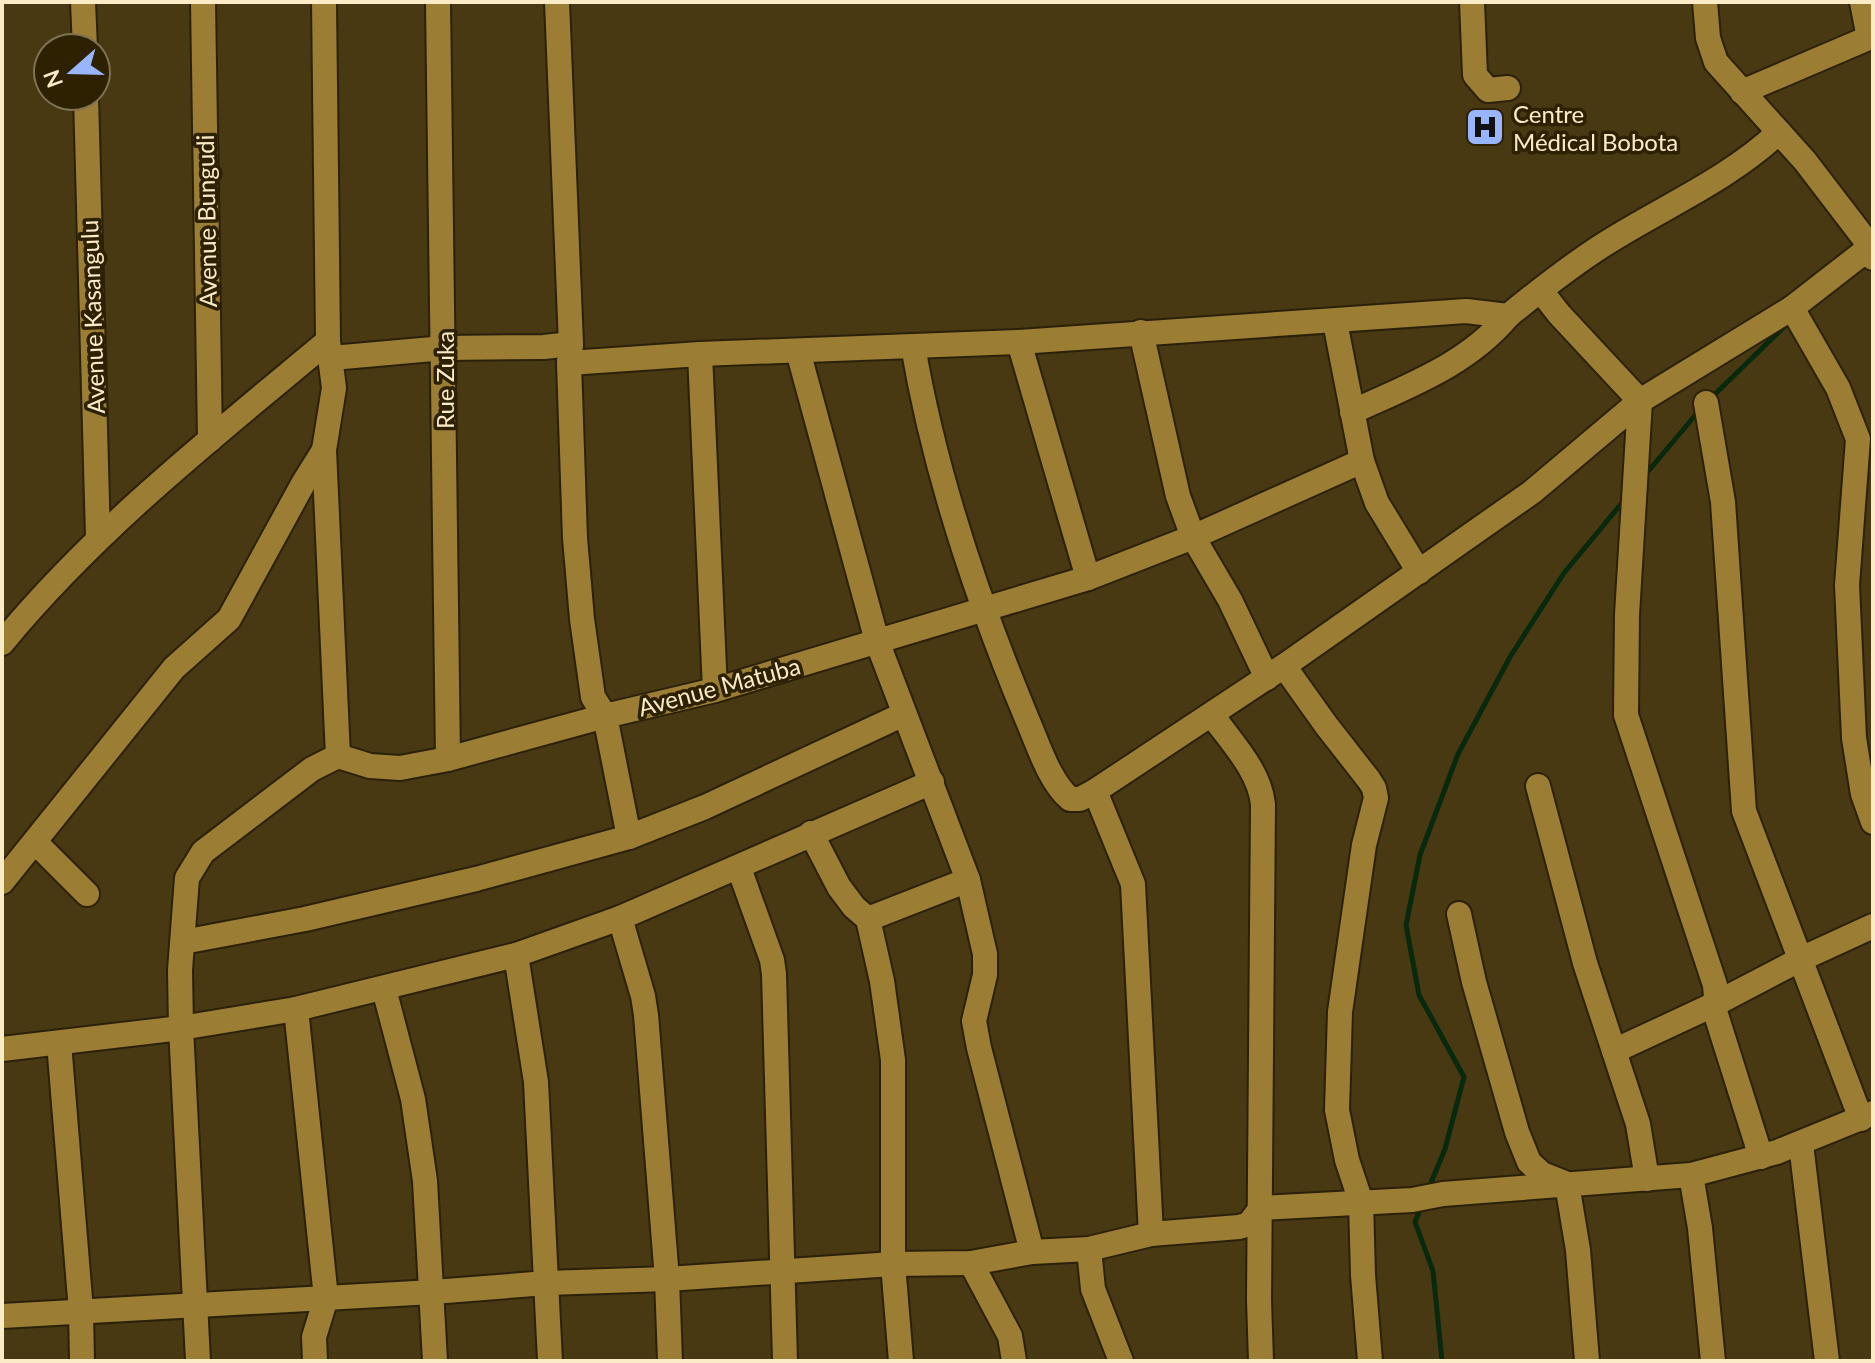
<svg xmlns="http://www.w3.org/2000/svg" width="1875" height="1363" font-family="Lato,sans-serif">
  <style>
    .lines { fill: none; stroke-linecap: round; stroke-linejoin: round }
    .stream { stroke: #07290e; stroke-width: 5 }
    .minor-casing { stroke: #2b210a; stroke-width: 28 }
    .minor { stroke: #9b7e34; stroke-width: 24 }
    .labels { text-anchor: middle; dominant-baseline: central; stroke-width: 7; stroke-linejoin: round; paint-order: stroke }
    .poi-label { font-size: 24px; fill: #fbebc7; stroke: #2d2102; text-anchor: start }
    .street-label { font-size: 24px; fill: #fbebc7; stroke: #2d2102 }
  </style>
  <rect width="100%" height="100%" fill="#493912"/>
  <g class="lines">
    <g class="stream">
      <path d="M 1710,399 L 1789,322"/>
      <path d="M 1645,475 L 1698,412"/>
      <path d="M 1428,1190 L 1445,1149 L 1464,1077 L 1419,995 L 1406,925 L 1420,855 L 1458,754 L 1510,657 L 1564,573 L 1626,498"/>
      <path d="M 1421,1207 L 1415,1222 L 1433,1271 L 1442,1361"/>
    </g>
    <defs>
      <g id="minor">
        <path d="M 83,2 L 85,48"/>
        <path d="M 203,2 L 210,440"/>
        <path d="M 324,2 L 328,341 L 334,388 L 324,450 L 338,756"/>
        <path d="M 438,2 L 448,759"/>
        <path d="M 557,2 L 571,344 L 569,363 L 575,538 L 582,619 L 593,697 L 605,716 L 629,837"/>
        <path d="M 1472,2 L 1475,75 L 1488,90 L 1508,88"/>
        <path d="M 1705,2 L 1708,38 L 1716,62 L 1805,161 L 1870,246 L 1873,258"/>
        <path d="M 1862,2 L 1869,38"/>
        <path d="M 1742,92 L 1873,36"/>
        <path d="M 86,96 L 98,538"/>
        <path d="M 1541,291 L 1559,314 L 1640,401 L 1627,615 L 1626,715 L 1715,985 L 1716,997 L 1713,1005 L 1761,1157"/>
        <path d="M 1792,308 L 1838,388 L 1858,439 L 1847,585 L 1854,738 L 1863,794 L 1873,822"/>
        <path d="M 1335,322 L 1362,461 L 1377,503 L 1419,572"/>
        <path d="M 1141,332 L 1178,496 L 1193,537 L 1230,600 L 1267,678"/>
        <path d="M 1019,342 L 1088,578"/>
        <path d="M 913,346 C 935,475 977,599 1027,719 C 1038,744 1049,781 1070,799 L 1080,799 L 1095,791 L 1284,666 L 1532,492 L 1640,401 L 1792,308 L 1873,245"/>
        <path d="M 798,351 L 877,641 L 968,880 L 868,919"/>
        <path d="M 700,354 L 715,690"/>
        <path d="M 332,358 L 444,348 L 544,347 L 571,344"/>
        <path d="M 569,363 L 700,354 L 1019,342 L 1466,311 L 1508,316 C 1536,293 1567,269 1597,249 C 1658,209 1726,182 1779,132"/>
        <path d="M 1706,403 L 1723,502 L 1744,811 L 1861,1119"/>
        <path d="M 1352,412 C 1408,386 1467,365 1508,316"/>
        <path d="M 2,643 C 97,528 214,436 328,341"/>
        <path d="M 1284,666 L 1326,725 L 1369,780 L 1374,788 L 1376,798 L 1364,845 L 1340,1012 L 1337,1110 L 1347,1160 L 1361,1202 L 1363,1275 L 1370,1361"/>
        <path d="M 1212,715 C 1232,743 1259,770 1263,804 L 1259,1300 L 1261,1361"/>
        <path d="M 1538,786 L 1585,963 L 1638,1124 L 1647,1179"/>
        <path d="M 1095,791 L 1133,884 L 1151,1234"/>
        <path d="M 811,833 L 839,887 L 854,907 L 868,919 L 882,981 L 893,1060 L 893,1264 L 901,1361"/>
        <path d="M 36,843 L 87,894"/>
        <path d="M 739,868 L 772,960 L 774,974 L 785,1361"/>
        <path d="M 968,880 L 985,954 L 985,975 L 974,1021 L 979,1048 L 1032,1252"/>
        <path d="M 2,882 L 174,668 L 229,619 L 304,482 L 324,450"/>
        <path d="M 1459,914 L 1474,982 L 1517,1132 L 1529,1162 L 1542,1174 L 1567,1184 L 1578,1250 L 1587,1361"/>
        <path d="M 620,918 L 643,996 L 646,1015 L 667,1279 L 670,1361"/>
        <path d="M 183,942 L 305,919 L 476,879 L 629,837 L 705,807 L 904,714"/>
        <path d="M 516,955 L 536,1082 L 550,1361"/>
        <path d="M 384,989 L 413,1099 L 425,1181 L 435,1361"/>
        <path d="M 296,1009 L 326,1298 L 314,1337 L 315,1361"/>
        <path d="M 59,1043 L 81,1311 L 82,1361"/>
        <path d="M 2,1049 L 181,1028 L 296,1009 L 516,955 L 620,918 L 932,782"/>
        <path d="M 1614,1051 L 1713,1005 L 1801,959 L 1873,926"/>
        <path d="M 1801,1144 L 1827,1361"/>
        <path d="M 1691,1175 L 1700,1228 L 1713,1361"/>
        <path d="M 1089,1249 L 1093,1289 L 1121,1361"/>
        <path d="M 971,1263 L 1010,1336 L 1014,1361"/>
        <path d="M 2,1316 L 433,1292 L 547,1283 L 667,1279 L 893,1264 L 971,1263 L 1032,1252 L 1089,1249 L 1151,1234 L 1239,1227 L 1249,1224 L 1261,1208 L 1412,1200 L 1443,1194 L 1691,1175 L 1777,1152 L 1873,1113"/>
        <path d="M 198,1361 L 181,1028 L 180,970 L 187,878 L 203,852 L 312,769 L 338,756 L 370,766 L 400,768 L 448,759 L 605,716 L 715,690 L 1088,578 L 1193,537 L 1362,461"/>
      </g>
    </defs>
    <use href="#minor" class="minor-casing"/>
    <use href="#minor" class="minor"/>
  </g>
  <defs>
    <symbol id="hospital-square" viewBox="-11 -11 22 22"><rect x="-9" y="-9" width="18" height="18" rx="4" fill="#98b5fd" stroke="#2d2102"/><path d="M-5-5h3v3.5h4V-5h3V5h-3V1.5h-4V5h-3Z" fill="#111"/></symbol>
  </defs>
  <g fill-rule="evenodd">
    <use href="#hospital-square" x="1463" y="105" width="44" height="44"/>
  </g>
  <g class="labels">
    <g class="poi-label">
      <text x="1513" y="113">Centre<tspan x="1513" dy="28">Médical Bobota</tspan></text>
    </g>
    <g class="street-label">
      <text transform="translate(206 221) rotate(-91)">Avenue Bungudi</text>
      <text transform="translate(92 317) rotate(-92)">Avenue Kasangulu</text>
      <text transform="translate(444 380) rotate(-90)">Rue Zuka</text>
      <text transform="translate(719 686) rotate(-15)">Avenue Matuba</text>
    </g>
  </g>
  <rect width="1875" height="1363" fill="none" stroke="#fbebc7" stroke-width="8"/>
  <g transform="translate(72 72) rotate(250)"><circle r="38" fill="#2d2102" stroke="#7f7251" stroke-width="2"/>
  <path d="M0-6L14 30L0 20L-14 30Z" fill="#98b5fd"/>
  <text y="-12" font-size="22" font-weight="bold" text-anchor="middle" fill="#fbebc7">N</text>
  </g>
</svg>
